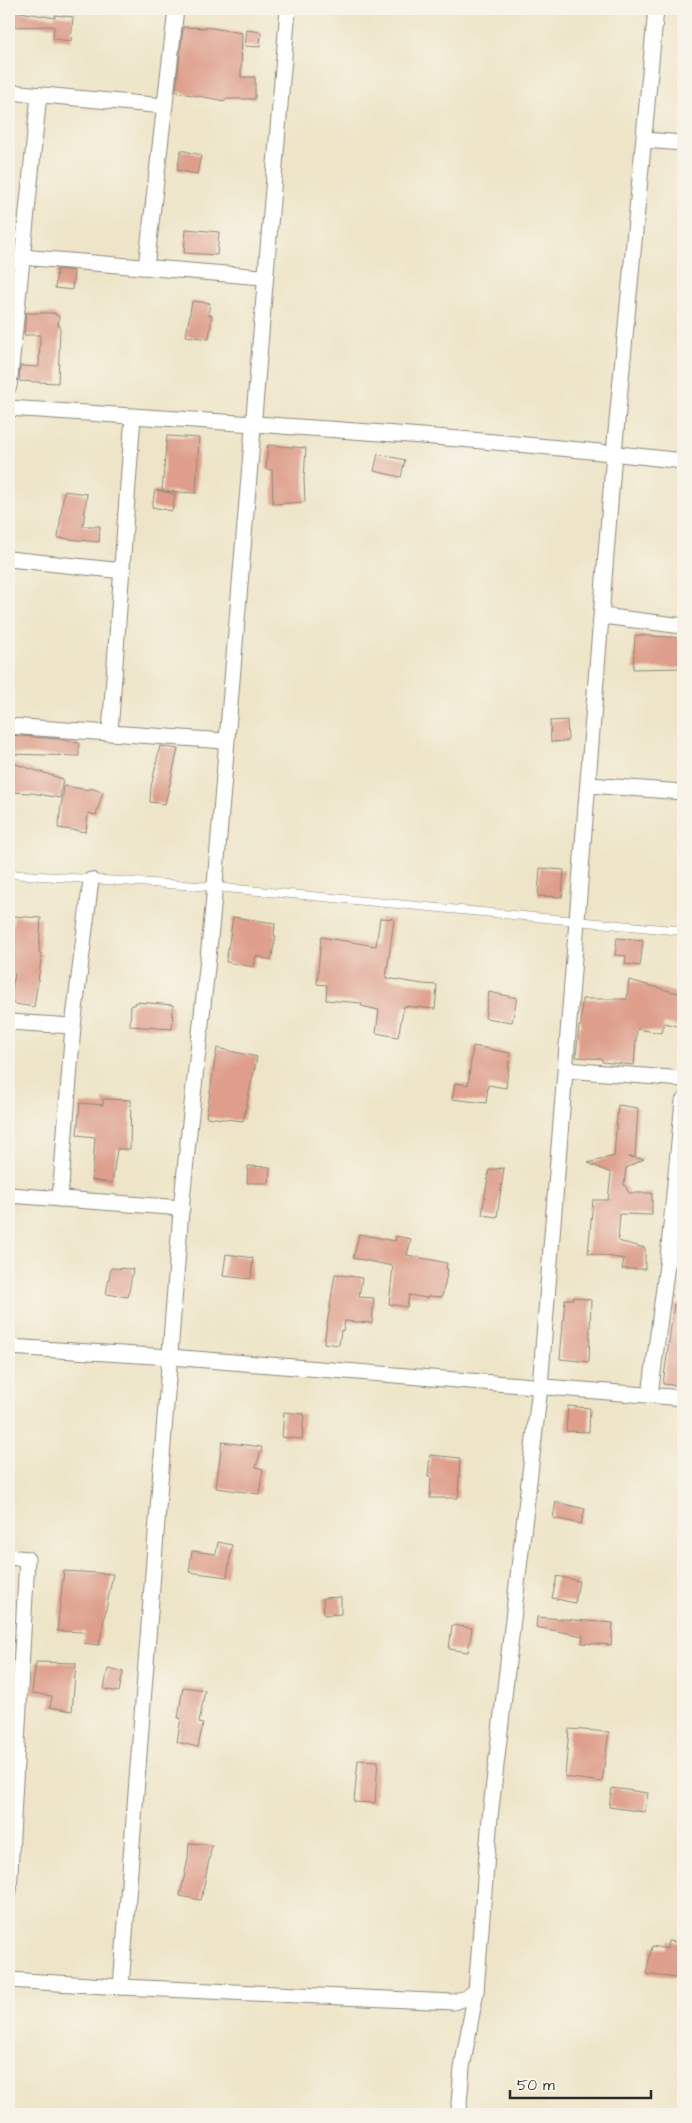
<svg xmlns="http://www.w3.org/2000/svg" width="692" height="2123" font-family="'Architects Daughter',sans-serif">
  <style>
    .building { fill: #de9e8b }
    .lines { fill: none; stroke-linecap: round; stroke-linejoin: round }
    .service-casing { stroke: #8c887a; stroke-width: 9 }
    .minor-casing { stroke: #8c887a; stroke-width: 17 }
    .service { stroke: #fff; stroke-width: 8 }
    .minor { stroke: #fff; stroke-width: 15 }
  </style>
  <rect width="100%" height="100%" fill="#f7f3e8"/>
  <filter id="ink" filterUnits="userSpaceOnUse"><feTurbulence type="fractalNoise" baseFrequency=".02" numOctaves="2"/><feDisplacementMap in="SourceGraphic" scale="10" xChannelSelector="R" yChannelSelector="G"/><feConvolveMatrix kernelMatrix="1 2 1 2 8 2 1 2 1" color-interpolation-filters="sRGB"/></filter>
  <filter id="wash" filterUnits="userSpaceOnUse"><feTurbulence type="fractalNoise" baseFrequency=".0096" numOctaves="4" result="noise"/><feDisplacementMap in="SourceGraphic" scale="20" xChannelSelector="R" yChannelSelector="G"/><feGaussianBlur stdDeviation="1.12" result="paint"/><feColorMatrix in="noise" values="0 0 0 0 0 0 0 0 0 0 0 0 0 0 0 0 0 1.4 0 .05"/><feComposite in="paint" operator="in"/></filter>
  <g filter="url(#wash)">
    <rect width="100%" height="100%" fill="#eee5c8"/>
    <g id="blocks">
      <g class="building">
        <path d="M 9,10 L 55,18 L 55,15 L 73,17 L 71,41 L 53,39 L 54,26 L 9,27 Z"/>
        <path d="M 183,27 L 212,28 L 242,33 L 241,77 L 255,77 L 255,99 L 225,99 L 225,101 L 176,92 Z"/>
        <path d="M 247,30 L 261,32 L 260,47 L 245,46 Z"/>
        <path d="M 181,150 L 201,155 L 197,174 L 177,170 Z"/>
        <path d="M 186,229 L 219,232 L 217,255 L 184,253 Z"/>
        <path d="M 57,269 L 74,271 L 72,290 L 55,288 Z"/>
        <path d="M 192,301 L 210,303 L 208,315 L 212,315 L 209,339 L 186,336 Z"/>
        <path d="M 26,313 L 55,313 L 55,315 L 59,316 L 58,326 L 60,326 L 58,383 L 19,381 L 20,366 L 39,367 L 40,335 L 24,335 Z"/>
        <path d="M 167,436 L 199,438 L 196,493 L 162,491 Z"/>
        <path d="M 268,445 L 306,448 L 304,478 L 305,502 L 273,504 L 272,470 L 266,469 Z"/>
        <path d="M 378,454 L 405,460 L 401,477 L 374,471 Z"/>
        <path d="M 155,490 L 175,494 L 172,511 L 152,507 Z"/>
        <path d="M 64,491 L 87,494 L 83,526 L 100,526 L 99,542 L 58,538 Z"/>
        <path d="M 635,635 L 683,638 L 682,668 L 633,669 Z"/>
        <path d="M 567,720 L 568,741 L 551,742 L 550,721 Z"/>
        <path d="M 9,735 L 58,739 L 79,743 L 79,756 L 9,754 Z"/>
        <path d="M 160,746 L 178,749 L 165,804 L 150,802 L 151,787 Z"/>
        <path d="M 9,762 L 63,779 L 60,798 L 32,793 L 9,792 Z"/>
        <path d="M 64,786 L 89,790 L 90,788 L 103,792 L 96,815 L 88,813 L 86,832 L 58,828 Z"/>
        <path d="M 540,868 L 564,870 L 562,897 L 538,896 Z"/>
        <path d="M 14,916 L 41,918 L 39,953 L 42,954 L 34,1007 L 9,1003 L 15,973 L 9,973 L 9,924 L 13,925 Z"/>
        <path d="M 233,917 L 275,923 L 274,936 L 276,936 L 271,960 L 256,956 L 254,967 L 226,962 Z"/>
        <path d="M 380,918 L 394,919 L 386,978 L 423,984 L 437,985 L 435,1009 L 404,1006 L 398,1037 L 376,1033 L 379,1010 L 361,1006 L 362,1003 L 326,1000 L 327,985 L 317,984 L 321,937 L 376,946 Z"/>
        <path d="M 617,938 L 643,941 L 640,966 L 625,964 L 626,956 L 615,955 Z"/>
        <path d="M 629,980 L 681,994 L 677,1026 L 664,1023 L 662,1033 L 637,1029 L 634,1065 L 602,1062 L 602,1059 L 576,1057 L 579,1026 L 581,1026 L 582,999 L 627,999 Z"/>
        <path d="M 489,992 L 517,998 L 512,1022 L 485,1018 Z"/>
        <path d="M 136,1002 L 173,1005 L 172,1029 L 130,1026 L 131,1005 L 135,1005 Z"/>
        <path d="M 473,1046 L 510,1053 L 506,1088 L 488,1085 L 486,1103 L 452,1099 L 455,1083 L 468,1085 Z"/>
        <path d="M 217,1048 L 257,1057 L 243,1121 L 206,1117 Z"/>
        <path d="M 103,1099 L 131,1100 L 130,1149 L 117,1149 L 112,1183 L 92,1180 L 95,1137 L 77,1135 L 80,1103 L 103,1105 Z"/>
        <path d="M 618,1105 L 638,1108 L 635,1157 L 628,1157 L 644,1159 L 626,1168 L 624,1184 L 629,1193 L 652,1193 L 652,1215 L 620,1214 L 618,1241 L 645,1248 L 645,1269 L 622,1269 L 624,1259 L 588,1253 L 593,1200 L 608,1200 L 611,1173 L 588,1163 L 614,1156 Z"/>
        <path d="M 248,1166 L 270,1167 L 269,1183 L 247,1183 Z"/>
        <path d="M 504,1168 L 497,1217 L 482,1215 L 489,1170 Z"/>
        <path d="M 359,1234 L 395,1241 L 396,1236 L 411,1239 L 407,1255 L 447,1263 L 446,1269 L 448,1269 L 442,1297 L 428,1296 L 427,1298 L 409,1295 L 407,1307 L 389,1304 L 393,1266 L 353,1258 Z"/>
        <path d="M 226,1254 L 253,1258 L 251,1279 L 223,1276 Z"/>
        <path d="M 111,1268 L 133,1269 L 128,1297 L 106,1294 Z"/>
        <path d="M 335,1274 L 362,1278 L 359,1297 L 374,1298 L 372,1323 L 345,1321 L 343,1331 L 341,1330 L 339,1345 L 324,1343 Z"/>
        <path d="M 574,1297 L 591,1300 L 589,1362 L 560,1359 L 565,1299 L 573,1299 Z"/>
        <path d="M 674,1304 L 683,1305 L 683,1386 L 663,1384 Z"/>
        <path d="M 568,1406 L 590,1408 L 589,1432 L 566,1431 Z"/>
        <path d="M 284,1412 L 304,1414 L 302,1439 L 282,1437 Z"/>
        <path d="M 222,1442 L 262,1447 L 256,1467 L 263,1469 L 259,1494 L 216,1488 Z"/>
        <path d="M 430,1455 L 460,1458 L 458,1498 L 430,1498 L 431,1476 L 428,1476 Z"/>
        <path d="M 556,1502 L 585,1509 L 581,1524 L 553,1518 Z"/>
        <path d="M 218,1542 L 232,1545 L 227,1577 L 189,1572 L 192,1551 L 216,1554 Z"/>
        <path d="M 64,1571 L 113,1574 L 99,1645 L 84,1643 L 85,1632 L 57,1631 Z"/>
        <path d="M 557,1576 L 579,1581 L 575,1603 L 552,1598 Z"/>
        <path d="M 341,1597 L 341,1614 L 324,1615 L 323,1598 Z"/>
        <path d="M 537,1617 L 613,1623 L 611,1645 L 582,1643 L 583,1636 L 536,1627 Z"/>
        <path d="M 452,1625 L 472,1628 L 468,1652 L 449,1649 Z"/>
        <path d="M 36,1662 L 76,1663 L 72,1711 L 50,1707 L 52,1696 L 32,1693 Z"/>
        <path d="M 108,1669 L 123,1672 L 119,1692 L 104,1689 Z"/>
        <path d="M 183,1687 L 205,1690 L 199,1723 L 203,1724 L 198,1747 L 177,1742 L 181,1718 L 178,1718 Z"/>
        <path d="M 569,1729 L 609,1732 L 602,1782 L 565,1777 Z"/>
        <path d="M 358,1760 L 378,1761 L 375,1803 L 354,1802 Z"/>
        <path d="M 612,1788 L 648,1793 L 645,1812 L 609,1807 Z"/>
        <path d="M 189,1843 L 212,1845 L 201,1900 L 180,1896 L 188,1859 Z"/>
        <path d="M 668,1941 L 683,1943 L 683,1979 L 646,1974 L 652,1946 L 667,1949 Z"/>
      </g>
    </g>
  </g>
  <g filter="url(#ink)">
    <use href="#blocks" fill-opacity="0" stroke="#8c887a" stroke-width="1"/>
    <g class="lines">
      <defs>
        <path id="service" d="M 9,874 L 215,887 L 683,931"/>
        <g id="minor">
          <path d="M 9,92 L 165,106"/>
          <path d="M 644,140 L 683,143"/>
          <path d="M 21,257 L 263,277"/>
          <path d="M 146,267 L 176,9"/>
          <path d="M 9,386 L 39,95"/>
          <path d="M 9,408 C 234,423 459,435 683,461"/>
          <path d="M 9,559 L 123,571"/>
          <path d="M 602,616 L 683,626"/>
          <path d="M 9,726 L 225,741"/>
          <path d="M 110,732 L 133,416"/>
          <path d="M 589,785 L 683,792"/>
          <path d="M 9,1022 L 73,1026"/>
          <path d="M 566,1070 L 683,1079"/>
          <path d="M 9,1195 L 182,1208"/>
          <path d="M 60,1199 L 73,1026 L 91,880"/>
          <path d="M 9,1347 L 170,1357 L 683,1398"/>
          <path d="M 650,1395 L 668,1257 L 683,1101"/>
          <path d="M 9,1557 L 27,1559 L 9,1891"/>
          <path d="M 9,1980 L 121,1987 L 453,2002 L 466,1998 L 476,1991"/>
          <path d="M 121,1987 C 141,1729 159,1470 181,1211 C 191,1102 206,993 215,884 C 239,592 261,300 288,9"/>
          <path d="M 460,2114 L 459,2103 L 462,2068 L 476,1991 L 490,1817 L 540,1387 L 614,453 L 656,9"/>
        </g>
      </defs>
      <use href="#service" class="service-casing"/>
      <use href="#minor" class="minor-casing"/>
      <use href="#service" class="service"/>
      <use href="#minor" class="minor"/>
    </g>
  </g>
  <rect width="692" height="2123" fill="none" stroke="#f7f3e8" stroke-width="30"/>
  <path d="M510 2090v8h141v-8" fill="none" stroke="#2b2b2b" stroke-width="2.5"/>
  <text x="517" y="2090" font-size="15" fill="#2b2b2b" stroke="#f7f3e8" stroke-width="4" paint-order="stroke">50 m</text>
</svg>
